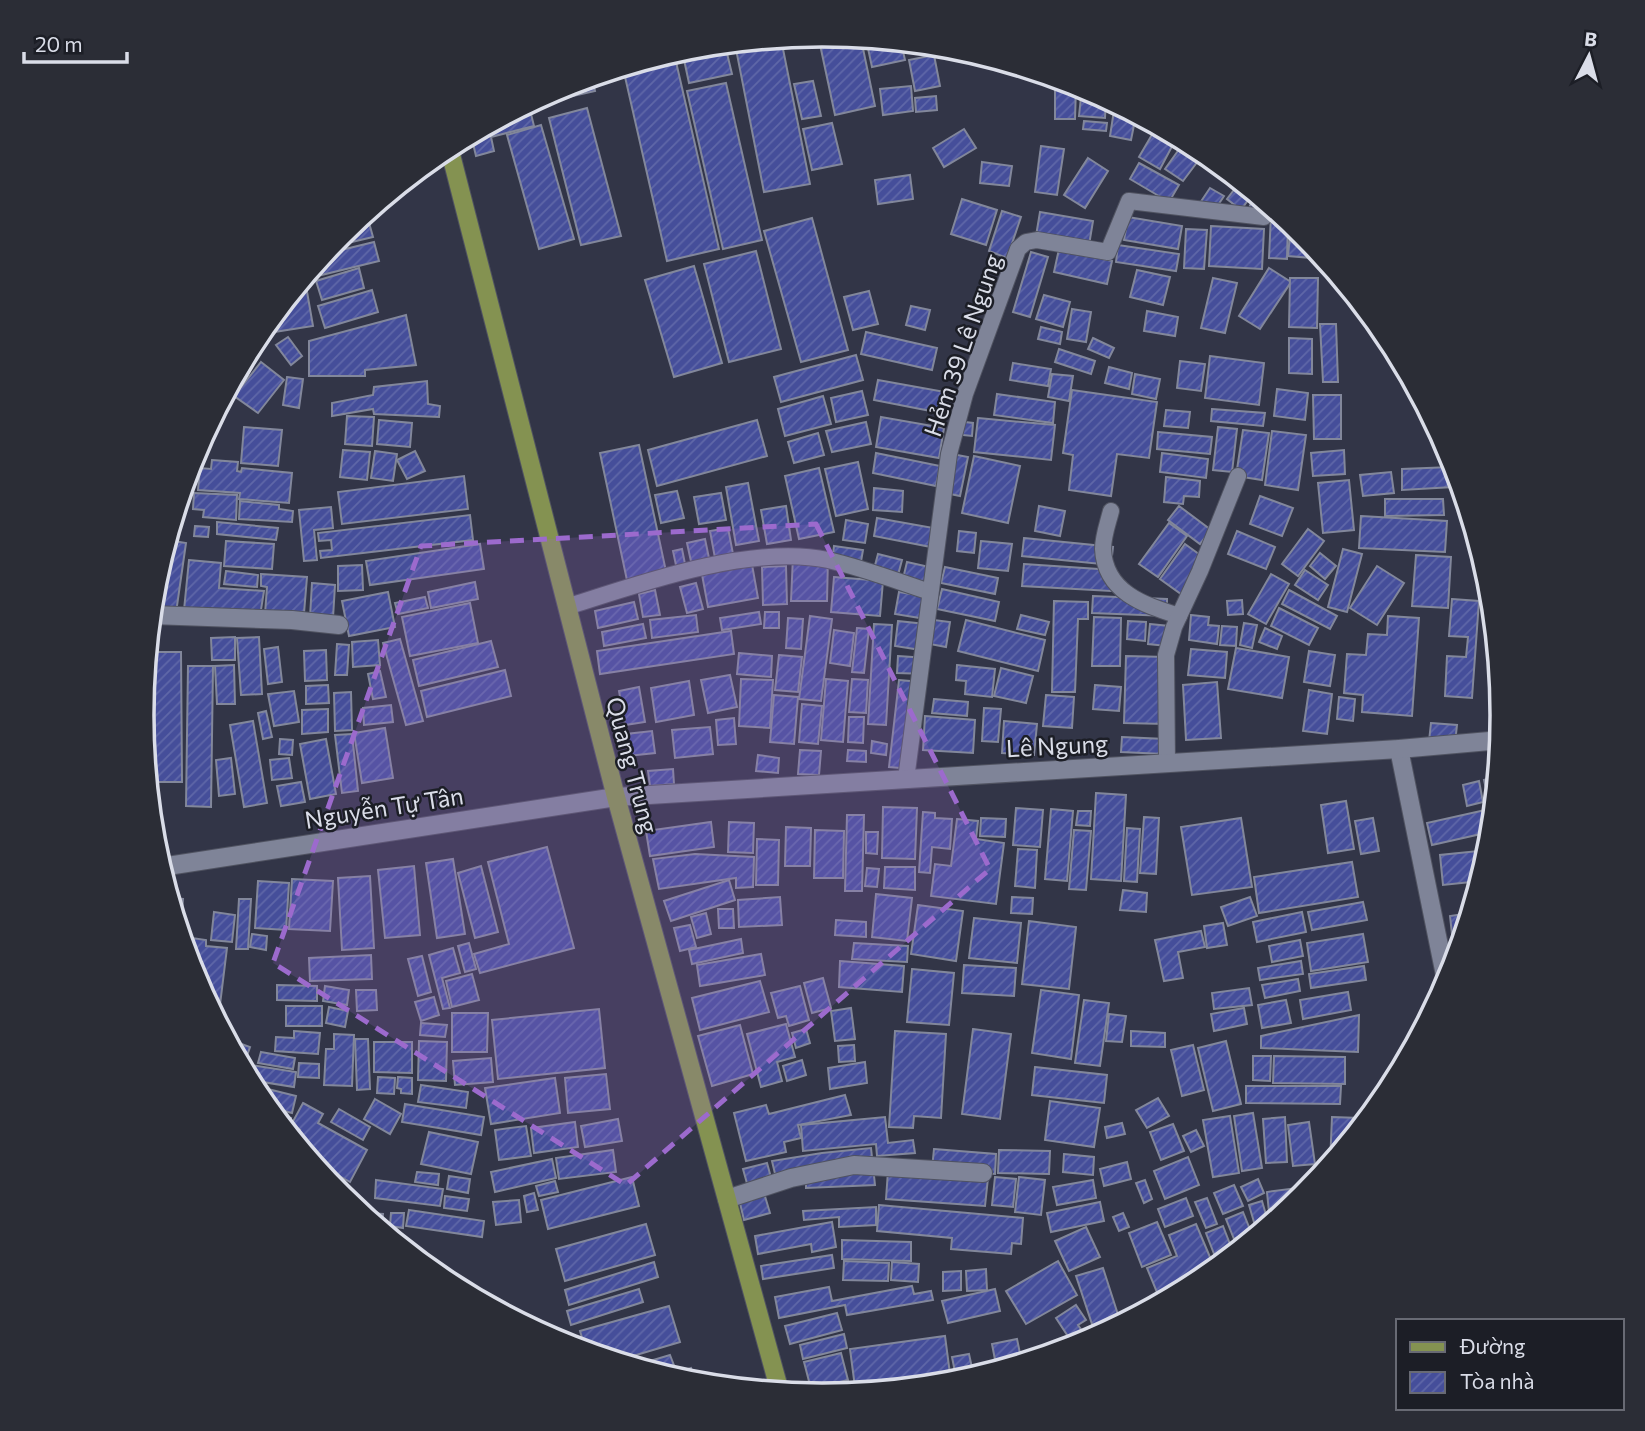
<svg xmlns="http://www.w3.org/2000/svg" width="1645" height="1431" font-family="Commissioner,sans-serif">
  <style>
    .building { fill: url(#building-hatch); stroke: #82879b; stroke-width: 2 }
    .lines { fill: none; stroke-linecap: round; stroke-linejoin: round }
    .service-casing { stroke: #505361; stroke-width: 18 }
    .minor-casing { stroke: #505361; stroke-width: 20 }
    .tertiary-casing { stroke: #505361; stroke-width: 20 }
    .primary-casing { stroke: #505361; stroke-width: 20 }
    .service { stroke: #7f8498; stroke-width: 16 }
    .minor { stroke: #7f8498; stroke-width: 18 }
    .tertiary { stroke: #7f8498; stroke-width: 18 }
    .primary { stroke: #849251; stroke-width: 18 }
    .marked { fill: #9c6acd; fill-opacity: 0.2; stroke: #9c6acd; stroke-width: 5; stroke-dasharray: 14 9; stroke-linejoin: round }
    .labels { text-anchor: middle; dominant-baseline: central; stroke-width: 5; stroke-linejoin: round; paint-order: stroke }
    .street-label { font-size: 24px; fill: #dadde8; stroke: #1c1e26 }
    .rim { fill: none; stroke: #dadde8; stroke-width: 3.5 }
  </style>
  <defs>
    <pattern id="building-hatch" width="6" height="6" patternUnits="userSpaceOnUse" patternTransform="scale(1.75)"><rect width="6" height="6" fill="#454e9a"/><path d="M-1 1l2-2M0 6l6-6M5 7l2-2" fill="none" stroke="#5f67a8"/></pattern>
  </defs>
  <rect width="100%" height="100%" fill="#323547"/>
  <g class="building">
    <path d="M 818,35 L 861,39 L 875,106 L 835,115 Z"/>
    <path d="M 781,39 L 810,184 L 764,192 L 735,44 Z"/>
    <path d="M 866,39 L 901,43 L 905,60 L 872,67 Z"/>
    <path d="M 725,45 L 732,74 L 689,83 L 682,50 Z"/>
    <path d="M 674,53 L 719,249 L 667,261 L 623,68 Z"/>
    <path d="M 934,55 L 940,86 L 915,91 L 909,60 Z"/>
    <path d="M 592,78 L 595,91 L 524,107 L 562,87 Z"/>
    <path d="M 813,81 L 821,116 L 802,119 L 794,84 Z"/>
    <path d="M 726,83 L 762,240 L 723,249 L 687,91 Z"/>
    <path d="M 911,86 L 913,111 L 883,115 L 880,89 Z"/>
    <path d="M 1055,87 L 1076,87 L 1075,119 L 1055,119 Z"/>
    <path d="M 936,96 L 937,110 L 916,112 L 915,98 Z"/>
    <path d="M 1081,97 L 1106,99 L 1105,118 L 1079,116 Z"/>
    <path d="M 1115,104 L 1136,115 L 1131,140 L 1110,136 Z"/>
    <path d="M 587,108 L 621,236 L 581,245 L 549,118 Z"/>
    <path d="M 530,110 L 534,126 L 491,137 L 494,151 L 476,156 L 471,135 L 507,116 Z"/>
    <path d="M 1084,121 L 1107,123 L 1106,131 L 1083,129 Z"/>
    <path d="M 832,123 L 842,164 L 812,170 L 803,129 Z"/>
    <path d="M 541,125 L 574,239 L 539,249 L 507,135 Z"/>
    <path d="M 1157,126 L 1177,137 L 1160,169 L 1139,157 Z"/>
    <path d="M 964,129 L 976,148 L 944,167 L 933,148 Z"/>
    <path d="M 1185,141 L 1204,153 L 1183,181 L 1165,169 Z"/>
    <path d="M 1041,146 L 1064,149 L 1057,195 L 1035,192 Z"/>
    <path d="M 1088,158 L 1108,171 L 1085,208 L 1064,195 Z"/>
    <path d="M 982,162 L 1012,166 L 1009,186 L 980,183 Z"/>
    <path d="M 1139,163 L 1179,185 L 1169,202 L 1130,179 Z"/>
    <path d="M 910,175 L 913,199 L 878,204 L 875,180 Z"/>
    <path d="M 1240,182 L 1253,193 L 1241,210 L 1227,199 Z"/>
    <path d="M 1210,188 L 1224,196 L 1210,217 L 1196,209 Z"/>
    <path d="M 1255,194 L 1267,204 L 1260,220 L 1246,215 Z"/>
    <path d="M 962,199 L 997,210 L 986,245 L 951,234 Z"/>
    <path d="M 1002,211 L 1021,217 L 1007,258 L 989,251 Z"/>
    <path d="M 1040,212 L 1093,221 L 1089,245 L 1036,236 Z"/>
    <path d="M 1271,214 L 1279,214 L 1288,222 L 1287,259 L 1269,258 Z"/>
    <path d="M 1128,217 L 1182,226 L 1178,249 L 1124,240 Z"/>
    <path d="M 812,218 L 848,350 L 801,362 L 764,231 Z"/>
    <path d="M 368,219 L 373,237 L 339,245 L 337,240 L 342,234 L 356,222 Z"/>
    <path d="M 1291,224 L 1304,235 L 1324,259 L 1288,256 Z"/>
    <path d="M 1211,226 L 1264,229 L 1262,269 L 1209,266 Z"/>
    <path d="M 1186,229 L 1207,230 L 1204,269 L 1184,268 Z"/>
    <path d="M 374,242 L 379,261 L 305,279 L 325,254 Z"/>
    <path d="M 1118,245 L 1179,254 L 1176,271 L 1116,262 Z"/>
    <path d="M 1059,249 L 1112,261 L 1107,284 L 1054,272 Z"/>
    <path d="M 756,251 L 781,349 L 729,362 L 704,264 Z"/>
    <path d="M 1031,252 L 1048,257 L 1030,317 L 1013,312 Z"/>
    <path d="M 694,266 L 722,363 L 674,377 L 645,280 Z"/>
    <path d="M 359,268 L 364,288 L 322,300 L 316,281 Z"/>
    <path d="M 1269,268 L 1291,282 L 1260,329 L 1239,316 Z"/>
    <path d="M 1137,270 L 1170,277 L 1163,305 L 1130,297 Z"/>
    <path d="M 1213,278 L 1237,283 L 1225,333 L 1201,328 Z"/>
    <path d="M 1290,278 L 1318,278 L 1317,328 L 1289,327 Z"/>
    <path d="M 306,286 L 313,326 L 274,332 L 272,319 L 298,287 Z"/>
    <path d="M 372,290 L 378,312 L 325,328 L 318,306 Z"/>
    <path d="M 869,291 L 878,324 L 853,330 L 844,297 Z"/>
    <path d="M 1044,295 L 1070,302 L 1063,327 L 1036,319 Z"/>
    <path d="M 911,306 L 930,310 L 925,330 L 906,325 Z"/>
    <path d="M 1072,309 L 1091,312 L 1086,342 L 1067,339 Z"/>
    <path d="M 1147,311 L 1178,317 L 1175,336 L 1144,331 Z"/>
    <path d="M 406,315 L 416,365 L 365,370 L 365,376 L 309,376 L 309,341 Z"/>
    <path d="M 268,324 L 273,327 L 262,341 L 257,338 Z"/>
    <path d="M 1320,324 L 1336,324 L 1338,382 L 1323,382 Z"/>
    <path d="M 1041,327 L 1062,332 L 1060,344 L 1038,339 Z"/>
    <path d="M 866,332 L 937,348 L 932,370 L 861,354 Z"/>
    <path d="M 288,337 L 302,356 L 291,365 L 276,345 Z"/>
    <path d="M 1093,338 L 1114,348 L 1109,358 L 1088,349 Z"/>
    <path d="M 1289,338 L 1312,339 L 1312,374 L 1289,373 Z"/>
    <path d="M 1059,349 L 1095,361 L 1091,374 L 1055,362 Z"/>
    <path d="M 856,355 L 863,380 L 781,402 L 774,377 Z"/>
    <path d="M 1210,356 L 1264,363 L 1259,405 L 1205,398 Z"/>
    <path d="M 1180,361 L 1205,364 L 1201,391 L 1177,388 Z"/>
    <path d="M 261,362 L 284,380 L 258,413 L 234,396 Z"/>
    <path d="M 1013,363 L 1051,369 L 1048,386 L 1010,380 Z"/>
    <path d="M 1109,367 L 1132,373 L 1129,389 L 1105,383 Z"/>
    <path d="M 1052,374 L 1073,376 L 1069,401 L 1048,397 Z"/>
    <path d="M 1135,374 L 1160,379 L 1156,399 L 1132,394 Z"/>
    <path d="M 287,377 L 303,379 L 299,408 L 283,405 Z"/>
    <path d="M 878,380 L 945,392 L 941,413 L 874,400 Z"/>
    <path d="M 427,381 L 428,404 L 440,406 L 439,417 L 374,414 L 373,409 L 332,416 L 332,403 L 373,395 L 374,387 Z"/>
    <path d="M 1277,389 L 1308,393 L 1305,420 L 1274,416 Z"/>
    <path d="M 1072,390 L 1157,402 L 1149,458 L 1117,454 L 1111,496 L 1069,490 L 1073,455 L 1063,453 Z"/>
    <path d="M 862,391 L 868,415 L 836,422 L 831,398 Z"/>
    <path d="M 997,394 L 1055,402 L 1053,423 L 994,415 Z"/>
    <path d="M 1313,395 L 1341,395 L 1341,439 L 1314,439 Z"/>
    <path d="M 823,396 L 831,424 L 785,436 L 778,409 Z"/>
    <path d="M 1212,409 L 1265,413 L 1263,426 L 1211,421 Z"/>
    <path d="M 1166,410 L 1190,412 L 1188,428 L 1164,426 Z"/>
    <path d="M 347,416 L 374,417 L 372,446 L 345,444 Z"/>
    <path d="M 881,417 L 944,428 L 939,458 L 876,447 Z"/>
    <path d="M 978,418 L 1055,425 L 1051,460 L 974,452 Z"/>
    <path d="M 379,420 L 412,423 L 410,447 L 377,444 Z"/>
    <path d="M 757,420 L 767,456 L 657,486 L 648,450 Z"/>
    <path d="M 956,421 L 973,423 L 972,436 L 954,434 Z"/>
    <path d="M 866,422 L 871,444 L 832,452 L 826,431 Z"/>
    <path d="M 244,427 L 282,430 L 278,466 L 241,463 Z"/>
    <path d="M 1218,427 L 1237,429 L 1232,472 L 1213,470 Z"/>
    <path d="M 1243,430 L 1269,433 L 1262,480 L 1236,476 Z"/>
    <path d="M 1272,431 L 1306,435 L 1298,490 L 1265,485 Z"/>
    <path d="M 1158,432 L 1212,437 L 1210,454 L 1157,449 Z"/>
    <path d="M 818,433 L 824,455 L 794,463 L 788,442 Z"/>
    <path d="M 639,445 L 667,576 L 628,585 L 600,453 Z"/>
    <path d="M 343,450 L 370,452 L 367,480 L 340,477 Z"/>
    <path d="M 1344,450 L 1345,474 L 1313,476 L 1311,453 Z"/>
    <path d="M 375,451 L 397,454 L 393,481 L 371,478 Z"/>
    <path d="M 415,451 L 425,471 L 407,479 L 397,460 Z"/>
    <path d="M 876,453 L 940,466 L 936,486 L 873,473 Z"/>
    <path d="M 1162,453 L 1208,459 L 1206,478 L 1160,472 Z"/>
    <path d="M 952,454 L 968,457 L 960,496 L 945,493 Z"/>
    <path d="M 974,456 L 1020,466 L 1008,523 L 962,513 Z"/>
    <path d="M 212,460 L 238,462 L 237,471 L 241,472 L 242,468 L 292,473 L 289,503 L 239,499 L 240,493 L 198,490 L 200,468 L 211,469 Z"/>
    <path d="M 858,462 L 868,509 L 836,516 L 825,469 Z"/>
    <path d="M 1451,467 L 1453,487 L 1402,490 L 1402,469 Z"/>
    <path d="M 819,468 L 834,532 L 799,539 L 785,476 Z"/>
    <path d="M 1391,472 L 1394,493 L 1363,496 L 1360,475 Z"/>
    <path d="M 464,476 L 468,509 L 342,524 L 338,492 Z"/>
    <path d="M 1166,477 L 1200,481 L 1199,497 L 1184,496 L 1183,504 L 1164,502 Z"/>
    <path d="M 1349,480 L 1354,530 L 1323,533 L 1318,483 Z"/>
    <path d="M 748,483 L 759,541 L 736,545 L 726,487 Z"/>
    <path d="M 874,488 L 903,491 L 902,512 L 873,510 Z"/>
    <path d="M 677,491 L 684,518 L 661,523 L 655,495 Z"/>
    <path d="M 194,493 L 237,495 L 236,520 L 203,517 L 204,510 L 193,509 Z"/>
    <path d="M 721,493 L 726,520 L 699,524 L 694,497 Z"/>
    <path d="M 1260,496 L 1293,508 L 1282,536 L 1250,524 Z"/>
    <path d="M 1385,499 L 1443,499 L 1444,515 L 1385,516 Z"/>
    <path d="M 240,501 L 279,505 L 279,509 L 293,511 L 292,522 L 239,519 Z"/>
    <path d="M 786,506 L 791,540 L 767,544 L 761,510 Z"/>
    <path d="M 1039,506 L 1065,511 L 1060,536 L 1035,531 Z"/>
    <path d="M 1179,506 L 1211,530 L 1200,544 L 1168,520 Z"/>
    <path d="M 331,507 L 333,528 L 314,530 L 317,560 L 304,561 L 299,510 Z"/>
    <path d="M 1468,510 L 1478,544 L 1469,544 Z"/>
    <path d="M 470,515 L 473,540 L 321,558 L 320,551 L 332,550 L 331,540 L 319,541 L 318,533 Z"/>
    <path d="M 1361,516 L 1447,521 L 1445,552 L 1359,548 Z"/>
    <path d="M 877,518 L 939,529 L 936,548 L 874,536 Z"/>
    <path d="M 846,520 L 868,524 L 865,543 L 843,540 Z"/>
    <path d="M 217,522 L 278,528 L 276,540 L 217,534 Z"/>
    <path d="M 1169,523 L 1187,536 L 1158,577 L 1139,564 Z"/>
    <path d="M 195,526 L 209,527 L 208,537 L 194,536 Z"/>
    <path d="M 728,528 L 733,554 L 715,558 L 710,531 Z"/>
    <path d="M 1308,529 L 1324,541 L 1298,576 L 1282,564 Z"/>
    <path d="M 959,531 L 976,533 L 974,553 L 957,551 Z"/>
    <path d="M 1237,531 L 1275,547 L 1266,569 L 1228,554 Z"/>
    <path d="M 1024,538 L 1113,547 L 1111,565 L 1022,556 Z"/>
    <path d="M 705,539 L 710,563 L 692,566 L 687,543 Z"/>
    <path d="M 168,540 L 186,543 L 176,613 L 152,610 L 155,582 Z"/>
    <path d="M 226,541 L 274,544 L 272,569 L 224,566 Z"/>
    <path d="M 981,541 L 1012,544 L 1008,571 L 978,568 Z"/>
    <path d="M 480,544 L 484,569 L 370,585 L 366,561 Z"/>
    <path d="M 1185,544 L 1207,560 L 1181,594 L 1160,579 Z"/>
    <path d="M 834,546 L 863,550 L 860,567 L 832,563 Z"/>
    <path d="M 682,549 L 686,569 L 677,570 L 673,551 Z"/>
    <path d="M 1343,549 L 1362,554 L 1347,612 L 1328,607 Z"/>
    <path d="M 1320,553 L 1336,566 L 1325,579 L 1310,566 Z"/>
    <path d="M 878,554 L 902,560 L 898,575 L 874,569 Z"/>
    <path d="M 1416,555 L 1451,557 L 1448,608 L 1412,606 Z"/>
    <path d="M 793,556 L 828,557 L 827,601 L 791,601 Z"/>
    <path d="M 751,559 L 758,598 L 708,607 L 701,569 Z"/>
    <path d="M 189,560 L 221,563 L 219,588 L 264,591 L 260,616 L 184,610 Z"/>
    <path d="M 907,562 L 938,569 L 933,590 L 902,583 Z"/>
    <path d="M 1024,564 L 1113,570 L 1111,591 L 1022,586 Z"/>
    <path d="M 362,565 L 363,590 L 338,591 L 338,566 Z"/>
    <path d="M 786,566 L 787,604 L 763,605 L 762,567 Z"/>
    <path d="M 1377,566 L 1404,583 L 1377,625 L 1350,608 Z"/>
    <path d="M 945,567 L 998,578 L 995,594 L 941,583 Z"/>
    <path d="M 1305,570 L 1328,585 L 1318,600 L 1295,585 Z"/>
    <path d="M 226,571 L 258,575 L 257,587 L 224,584 Z"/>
    <path d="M 261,574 L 307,577 L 304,613 L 265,614 L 267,587 L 261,586 Z"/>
    <path d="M 1271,574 L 1289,584 L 1266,624 L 1248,614 Z"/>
    <path d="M 834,577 L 883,581 L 880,616 L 831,612 Z"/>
    <path d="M 475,582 L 478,599 L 431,608 L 428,592 Z"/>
    <path d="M 312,583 L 335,585 L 333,618 L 310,617 Z"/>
    <path d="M 696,583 L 703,609 L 687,613 L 680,587 Z"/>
    <path d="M 942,589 L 999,602 L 995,621 L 937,609 Z"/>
    <path d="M 655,590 L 660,615 L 643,617 L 639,594 Z"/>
    <path d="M 1289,590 L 1337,616 L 1330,629 L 1282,604 Z"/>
    <path d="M 388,592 L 395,627 L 349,636 L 342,601 Z"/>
    <path d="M 899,592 L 929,597 L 926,619 L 895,614 Z"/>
    <path d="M 1093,596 L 1167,599 L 1167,616 L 1092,613 Z"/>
    <path d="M 425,597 L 428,608 L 398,614 L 395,603 Z"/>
    <path d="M 1452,599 L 1479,601 L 1472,698 L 1445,696 L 1447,656 L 1466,657 L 1468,637 L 1449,636 Z"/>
    <path d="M 1242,600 L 1243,614 L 1228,615 L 1227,601 Z"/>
    <path d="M 1054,601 L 1088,602 L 1088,619 L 1078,619 L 1075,692 L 1052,692 Z"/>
    <path d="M 634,602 L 638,619 L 598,628 L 595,611 Z"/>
    <path d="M 470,603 L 478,643 L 410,656 L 402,617 Z"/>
    <path d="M 1279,608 L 1318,628 L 1309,645 L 1271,626 Z"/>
    <path d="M 759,612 L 761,624 L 722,630 L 720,618 Z"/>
    <path d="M 765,612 L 779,612 L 779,628 L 764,628 Z"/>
    <path d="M 696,615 L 698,632 L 652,638 L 650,620 Z"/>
    <path d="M 1021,615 L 1049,622 L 1045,635 L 1017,629 Z"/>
    <path d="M 1191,615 L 1209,617 L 1208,625 L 1219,626 L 1217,644 L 1189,640 Z"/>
    <path d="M 810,616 L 832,619 L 821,701 L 799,699 Z"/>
    <path d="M 1388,616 L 1419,618 L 1412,716 L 1362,712 L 1363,695 L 1344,693 L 1347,654 L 1366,655 L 1368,634 L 1387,635 Z"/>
    <path d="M 1094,617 L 1121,618 L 1120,666 L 1092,666 Z"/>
    <path d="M 788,618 L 803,619 L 801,649 L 786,648 Z"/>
    <path d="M 934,620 L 950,622 L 946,647 L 930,644 Z"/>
    <path d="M 966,620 L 1045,640 L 1038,671 L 958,651 Z"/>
    <path d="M 898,621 L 925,624 L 921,650 L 895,646 Z"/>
    <path d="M 1128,621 L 1146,622 L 1145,641 L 1127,639 Z"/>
    <path d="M 1244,623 L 1257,625 L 1252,648 L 1240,645 Z"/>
    <path d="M 643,624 L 646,638 L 604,646 L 602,632 Z"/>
    <path d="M 874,624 L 892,625 L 886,725 L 868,724 Z"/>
    <path d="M 1150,624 L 1169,626 L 1167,646 L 1148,644 Z"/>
    <path d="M 1222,626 L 1237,627 L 1236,646 L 1220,645 Z"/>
    <path d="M 857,628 L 869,629 L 864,673 L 852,672 Z"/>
    <path d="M 1265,628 L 1282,636 L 1277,649 L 1259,642 Z"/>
    <path d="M 834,630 L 854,633 L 850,666 L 830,663 Z"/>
    <path d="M 731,631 L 734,654 L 600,674 L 597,651 Z"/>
    <path d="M 235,637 L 235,660 L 212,660 L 211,638 Z"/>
    <path d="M 259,637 L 262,694 L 241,695 L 237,638 Z"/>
    <path d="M 400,639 L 423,721 L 406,725 L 383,643 Z"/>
    <path d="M 378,640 L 380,665 L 353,667 L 352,642 Z"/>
    <path d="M 491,641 L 498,667 L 419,686 L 413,660 Z"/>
    <path d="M 337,644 L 349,645 L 347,675 L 335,675 Z"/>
    <path d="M 1496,646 L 1498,665 L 1492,665 L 1491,647 Z"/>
    <path d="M 278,647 L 282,682 L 268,684 L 264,649 Z"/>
    <path d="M 1236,648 L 1289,657 L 1282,698 L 1228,689 Z"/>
    <path d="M 1191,649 L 1227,652 L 1225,678 L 1188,675 Z"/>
    <path d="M 326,650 L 327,680 L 305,681 L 304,651 Z"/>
    <path d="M 1309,651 L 1335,655 L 1330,686 L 1304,682 Z"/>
    <path d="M 148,652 L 181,652 L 182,782 L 149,782 L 145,746 L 145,686 Z"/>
    <path d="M 739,653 L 772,656 L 771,677 L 737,674 Z"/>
    <path d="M 779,655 L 802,657 L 798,692 L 775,690 Z"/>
    <path d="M 898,656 L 927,658 L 927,674 L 897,673 Z"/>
    <path d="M 1126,656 L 1167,657 L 1166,724 L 1124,723 Z"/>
    <path d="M 234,665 L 235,704 L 217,704 L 215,666 Z"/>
    <path d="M 957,665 L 995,669 L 992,697 L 965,694 L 966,681 L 956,680 Z"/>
    <path d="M 188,666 L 213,666 L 211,807 L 186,806 Z"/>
    <path d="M 1001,668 L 1033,676 L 1026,703 L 994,696 Z"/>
    <path d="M 505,670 L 511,696 L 427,717 L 421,691 Z"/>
    <path d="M 380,671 L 386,697 L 373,699 L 368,674 Z"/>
    <path d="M 730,675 L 737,707 L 708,713 L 701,680 Z"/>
    <path d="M 741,679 L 773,680 L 770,728 L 739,726 Z"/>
    <path d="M 826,679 L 848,681 L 843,742 L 821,740 Z"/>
    <path d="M 852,679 L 868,680 L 866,713 L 849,712 Z"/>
    <path d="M 899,680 L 921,682 L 912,769 L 889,767 Z"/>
    <path d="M 689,681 L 694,715 L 656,722 L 651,688 Z"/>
    <path d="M 1217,682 L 1221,738 L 1186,740 L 1183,685 Z"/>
    <path d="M 328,685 L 329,703 L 306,704 L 306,686 Z"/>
    <path d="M 1095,685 L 1121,687 L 1119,711 L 1093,709 Z"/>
    <path d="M 639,687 L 645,722 L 625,725 L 619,691 Z"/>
    <path d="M 1500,689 L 1502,705 L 1498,705 L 1496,690 Z"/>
    <path d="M 1309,690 L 1332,694 L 1327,734 L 1303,731 Z"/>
    <path d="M 294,691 L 299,722 L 274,726 L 268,694 Z"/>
    <path d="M 351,692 L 352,730 L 335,731 L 334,693 Z"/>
    <path d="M 774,695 L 798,697 L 794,744 L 770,742 Z"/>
    <path d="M 1046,695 L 1074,697 L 1072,728 L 1043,726 Z"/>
    <path d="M 1339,697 L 1355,699 L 1353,721 L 1337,719 Z"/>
    <path d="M 934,699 L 968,702 L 967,716 L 932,713 Z"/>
    <path d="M 802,704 L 822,706 L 818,744 L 799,742 Z"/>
    <path d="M 391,705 L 393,722 L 364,725 L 363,708 Z"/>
    <path d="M 984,708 L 1001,709 L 998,742 L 982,741 Z"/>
    <path d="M 328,709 L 328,732 L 302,734 L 302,710 Z"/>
    <path d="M 266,711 L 272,737 L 263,739 L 258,713 Z"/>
    <path d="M 925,716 L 975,720 L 973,753 L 923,750 Z"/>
    <path d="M 849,717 L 864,717 L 863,743 L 848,742 Z"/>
    <path d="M 734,718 L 736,744 L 718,745 L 716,720 Z"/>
    <path d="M 253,721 L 267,803 L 244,807 L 230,725 Z"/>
    <path d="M 1004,721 L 1037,724 L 1034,755 L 1002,753 Z"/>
    <path d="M 1431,723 L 1457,725 L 1455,743 L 1429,741 Z"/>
    <path d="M 710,727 L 713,754 L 675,758 L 672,730 Z"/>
    <path d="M 385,728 L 393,778 L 362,783 L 354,733 Z"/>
    <path d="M 652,731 L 655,753 L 628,756 L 626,734 Z"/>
    <path d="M 352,734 L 358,791 L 342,793 L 335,735 Z"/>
    <path d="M 1122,737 L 1165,739 L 1164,754 L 1121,752 Z"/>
    <path d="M 280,739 L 293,740 L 292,755 L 279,754 Z"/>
    <path d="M 326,739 L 336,794 L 310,799 L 300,744 Z"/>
    <path d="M 872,741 L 887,744 L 886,755 L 871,753 Z"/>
    <path d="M 800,750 L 821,751 L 819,775 L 798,774 Z"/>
    <path d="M 848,750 L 866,751 L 866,762 L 847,761 Z"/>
    <path d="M 758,755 L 779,758 L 778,773 L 756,771 Z"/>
    <path d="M 231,758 L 235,794 L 219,796 L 216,760 Z"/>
    <path d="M 289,758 L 292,778 L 272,780 L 270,760 Z"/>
    <path d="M 673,769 L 674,784 L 650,786 L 648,771 Z"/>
    <path d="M 1497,776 L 1495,801 L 1489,803 L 1484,780 Z"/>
    <path d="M 1479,781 L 1483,802 L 1467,806 L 1463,785 Z"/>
    <path d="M 301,782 L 305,802 L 281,806 L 277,786 Z"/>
    <path d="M 1096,793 L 1126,795 L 1121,881 L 1091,879 Z"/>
    <path d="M 1346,801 L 1354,849 L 1328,853 L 1321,805 Z"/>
    <path d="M 883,807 L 917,808 L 915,859 L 882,858 Z"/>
    <path d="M 1016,808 L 1043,810 L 1040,847 L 1013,845 Z"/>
    <path d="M 1494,808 L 1490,848 L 1484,849 L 1481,834 L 1432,845 L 1427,823 Z"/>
    <path d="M 1051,809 L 1073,811 L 1067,881 L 1045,879 Z"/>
    <path d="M 1078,811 L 1091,811 L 1090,826 L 1076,825 Z"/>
    <path d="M 923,812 L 935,813 L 935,818 L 952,819 L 950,849 L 932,847 L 930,873 L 919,872 Z"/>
    <path d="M 847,815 L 864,815 L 862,891 L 845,891 Z"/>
    <path d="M 1144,817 L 1159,818 L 1156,874 L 1140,873 Z"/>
    <path d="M 981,818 L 1006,819 L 1005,837 L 980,836 Z"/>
    <path d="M 1241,818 L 1252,887 L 1192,895 L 1181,827 Z"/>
    <path d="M 1373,818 L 1379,851 L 1361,854 L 1355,821 Z"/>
    <path d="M 957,819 L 978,821 L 976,839 L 1004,843 L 996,904 L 931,896 L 935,864 L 951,866 Z"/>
    <path d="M 711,822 L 714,847 L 650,856 L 646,831 Z"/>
    <path d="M 729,822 L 754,823 L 753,853 L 728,852 Z"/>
    <path d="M 786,827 L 811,828 L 810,866 L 785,866 Z"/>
    <path d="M 1127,828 L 1140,829 L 1137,882 L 1124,881 Z"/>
    <path d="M 815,830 L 844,831 L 843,878 L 814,878 Z"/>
    <path d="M 1074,830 L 1091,831 L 1086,890 L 1069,889 Z"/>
    <path d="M 866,832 L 878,832 L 877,854 L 866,853 Z"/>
    <path d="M 757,839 L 779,840 L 778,885 L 756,885 Z"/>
    <path d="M 547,847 L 574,948 L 480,973 L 474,954 L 509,944 L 488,862 Z"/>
    <path d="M 1018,849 L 1037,850 L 1035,888 L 1015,886 Z"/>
    <path d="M 1478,851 L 1480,881 L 1443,885 L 1440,855 Z"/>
    <path d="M 695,854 L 754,857 L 753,887 L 736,888 L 736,878 L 659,889 L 653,859 Z"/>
    <path d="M 453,859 L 465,934 L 437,938 L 426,863 Z"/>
    <path d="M 1352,862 L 1358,897 L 1259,913 L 1254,877 Z"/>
    <path d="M 414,866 L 420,935 L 385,938 L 378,870 Z"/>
    <path d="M 481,866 L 498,932 L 475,938 L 458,873 Z"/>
    <path d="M 885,867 L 915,867 L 915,890 L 884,888 Z"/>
    <path d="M 867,868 L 879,869 L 877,887 L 865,886 Z"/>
    <path d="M 370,876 L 374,948 L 342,950 L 338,878 Z"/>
    <path d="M 292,879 L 333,881 L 330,931 L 289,929 Z"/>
    <path d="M 729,880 L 735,900 L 671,921 L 664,901 Z"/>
    <path d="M 258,881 L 289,883 L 286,930 L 255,928 Z"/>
    <path d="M 1123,890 L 1147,893 L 1146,912 L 1120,910 Z"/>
    <path d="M 876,894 L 912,898 L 907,941 L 872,937 Z"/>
    <path d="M 780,897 L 782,925 L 739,927 L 738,900 Z"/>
    <path d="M 1012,897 L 1033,898 L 1032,914 L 1011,913 Z"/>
    <path d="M 1250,897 L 1257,916 L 1228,926 L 1221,907 Z"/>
    <path d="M 170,898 L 183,899 L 181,933 Z"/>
    <path d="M 239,899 L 251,899 L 248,949 L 236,949 Z"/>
    <path d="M 1363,902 L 1367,920 L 1312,930 L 1308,912 Z"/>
    <path d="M 918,905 L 963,911 L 956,961 L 911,954 Z"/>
    <path d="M 718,909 L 733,909 L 734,928 L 719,928 Z"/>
    <path d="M 214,912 L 235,915 L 232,942 L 211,940 Z"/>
    <path d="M 1302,912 L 1306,932 L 1257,942 L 1253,922 Z"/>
    <path d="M 706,913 L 711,934 L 697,938 L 691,917 Z"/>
    <path d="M 1470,913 L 1464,932 L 1452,934 L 1450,916 Z"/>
    <path d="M 974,918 L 1021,923 L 1017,963 L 969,958 Z"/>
    <path d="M 836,920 L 866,922 L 866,937 L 835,935 Z"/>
    <path d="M 1029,921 L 1076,927 L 1069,989 L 1022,984 Z"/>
    <path d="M 1223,923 L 1227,945 L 1207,948 L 1204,926 Z"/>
    <path d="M 690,925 L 696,947 L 680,951 L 674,928 Z"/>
    <path d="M 1201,931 L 1205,947 L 1178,952 L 1183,978 L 1164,981 L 1155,940 Z"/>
    <path d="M 252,934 L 267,936 L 266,950 L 250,947 Z"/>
    <path d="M 1363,934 L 1368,962 L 1311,971 L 1307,943 Z"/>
    <path d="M 1463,936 L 1459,952 L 1457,937 Z"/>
    <path d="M 185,937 L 206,940 L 206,946 L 227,948 L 218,1021 L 194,976 L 184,943 Z"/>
    <path d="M 741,939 L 743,953 L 692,964 L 689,950 Z"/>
    <path d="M 1300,940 L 1303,956 L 1272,962 L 1269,946 Z"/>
    <path d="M 469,943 L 476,969 L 465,972 L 458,946 Z"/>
    <path d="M 854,943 L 908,946 L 907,962 L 852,959 Z"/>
    <path d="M 453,948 L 460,973 L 442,978 L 450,1008 L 443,1009 L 429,955 Z"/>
    <path d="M 761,954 L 765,975 L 700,986 L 697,965 Z"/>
    <path d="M 371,955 L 372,979 L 310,981 L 309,958 Z"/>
    <path d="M 422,956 L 431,992 L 418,996 L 408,959 Z"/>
    <path d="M 840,961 L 904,966 L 902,992 L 839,987 Z"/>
    <path d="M 1301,961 L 1303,974 L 1260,980 L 1258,968 Z"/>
    <path d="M 964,965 L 1016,968 L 1014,996 L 962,993 Z"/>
    <path d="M 1364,966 L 1366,980 L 1311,988 L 1309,974 Z"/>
    <path d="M 912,969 L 954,973 L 949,1025 L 907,1022 Z"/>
    <path d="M 472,974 L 479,1000 L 452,1007 L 446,981 Z"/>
    <path d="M 823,978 L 831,1008 L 812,1013 L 804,983 Z"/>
    <path d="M 1298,979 L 1300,991 L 1265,998 L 1262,985 Z"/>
    <path d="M 760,981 L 769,1012 L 700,1030 L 692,998 Z"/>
    <path d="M 277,985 L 317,986 L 317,1001 L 277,1000 Z"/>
    <path d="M 325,986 L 349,990 L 347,1005 L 323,1001 Z"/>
    <path d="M 800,986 L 809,1020 L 789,1026 L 786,1016 L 778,1018 L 771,993 Z"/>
    <path d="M 1249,988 L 1252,1005 L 1214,1009 L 1212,993 Z"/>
    <path d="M 356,990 L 376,990 L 377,1010 L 357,1011 Z"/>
    <path d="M 1041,990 L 1079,995 L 1071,1059 L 1032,1053 Z"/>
    <path d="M 1348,992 L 1351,1010 L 1303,1019 L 1300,1000 Z"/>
    <path d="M 434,997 L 439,1015 L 421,1021 L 415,1002 Z"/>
    <path d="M 1084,1000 L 1109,1003 L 1100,1066 L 1075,1063 Z"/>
    <path d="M 1286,1000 L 1291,1023 L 1262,1028 L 1258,1005 Z"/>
    <rect x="286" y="1006" width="36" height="20"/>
    <path d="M 329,1007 L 348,1011 L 345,1027 L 326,1023 Z"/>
    <path d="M 851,1008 L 855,1039 L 835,1041 L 831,1011 Z"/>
    <path d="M 1244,1008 L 1247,1024 L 1214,1031 L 1211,1014 Z"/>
    <path d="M 599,1009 L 605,1068 L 498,1079 L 492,1020 Z"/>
    <path d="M 452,1013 L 488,1013 L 487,1052 L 452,1052 Z"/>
    <path d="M 1109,1014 L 1126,1016 L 1122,1042 L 1106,1041 Z"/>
    <path d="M 1359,1015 L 1358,1052 L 1261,1048 L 1261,1036 Z"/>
    <path d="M 421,1023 L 447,1025 L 445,1037 L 420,1035 Z"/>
    <path d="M 786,1024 L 795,1057 L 777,1062 L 782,1081 L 761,1087 L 747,1034 Z"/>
    <path d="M 740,1025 L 753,1074 L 712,1086 L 698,1036 Z"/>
    <path d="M 806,1029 L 810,1043 L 796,1048 L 792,1033 Z"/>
    <path d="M 973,1029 L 1011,1034 L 1000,1119 L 962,1114 Z"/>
    <path d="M 294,1031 L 320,1033 L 318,1054 L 275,1051 L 276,1037 L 294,1038 Z"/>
    <path d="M 895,1031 L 946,1034 L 941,1118 L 914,1116 L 913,1128 L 889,1127 Z"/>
    <path d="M 1131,1031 L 1165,1033 L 1165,1047 L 1131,1046 Z"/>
    <path d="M 334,1034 L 354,1035 L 352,1086 L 324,1085 L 326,1049 L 334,1049 Z"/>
    <path d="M 228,1039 L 250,1047 L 243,1067 L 242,1067 Z"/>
    <path d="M 355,1039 L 368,1039 L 370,1089 L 357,1090 Z"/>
    <path d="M 419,1041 L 447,1042 L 446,1081 L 418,1080 Z"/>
    <path d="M 1226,1041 L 1241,1104 L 1213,1111 L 1198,1048 Z"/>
    <path d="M 374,1042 L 412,1042 L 412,1073 L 374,1072 Z"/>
    <path d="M 854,1045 L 855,1061 L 839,1062 L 838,1046 Z"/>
    <path d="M 1193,1045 L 1204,1090 L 1182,1096 L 1171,1050 Z"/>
    <path d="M 261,1052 L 295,1058 L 293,1069 L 258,1063 Z"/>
    <path d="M 1253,1056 L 1271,1056 L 1270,1081 L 1253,1080 Z"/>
    <path d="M 1274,1056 L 1345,1057 L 1345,1084 L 1273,1083 Z"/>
    <path d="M 491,1058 L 493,1082 L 455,1085 L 453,1061 Z"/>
    <path d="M 802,1060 L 806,1075 L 787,1081 L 783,1066 Z"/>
    <path d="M 865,1062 L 867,1083 L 830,1089 L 828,1068 Z"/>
    <path d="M 299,1063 L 319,1064 L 319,1078 L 298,1077 Z"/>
    <path d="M 1397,1064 L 1404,1064 L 1396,1078 Z"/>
    <path d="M 250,1065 L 296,1072 L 294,1087 L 250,1080 Z"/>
    <path d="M 1035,1067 L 1107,1075 L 1104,1103 L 1032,1095 Z"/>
    <path d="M 606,1074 L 610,1109 L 568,1113 L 565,1078 Z"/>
    <path d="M 378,1077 L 395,1078 L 394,1094 L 377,1093 Z"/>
    <path d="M 398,1077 L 412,1078 L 412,1094 L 401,1093 L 401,1089 L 397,1088 Z"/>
    <path d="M 555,1078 L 560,1113 L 491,1124 L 485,1088 Z"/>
    <path d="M 252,1085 L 296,1096 L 292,1113 L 268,1107 Z"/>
    <path d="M 421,1085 L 468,1092 L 466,1108 L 418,1102 Z"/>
    <path d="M 1246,1086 L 1341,1086 L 1340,1104 L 1246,1103 Z"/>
    <path d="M 845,1095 L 851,1115 L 798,1125 L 801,1138 L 784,1142 L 786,1152 L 746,1161 L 734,1113 L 766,1105 L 769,1114 Z"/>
    <path d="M 1158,1098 L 1169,1116 L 1147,1128 L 1136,1110 Z"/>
    <path d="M 375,1099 L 401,1114 L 390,1134 L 364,1119 Z"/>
    <path d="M 1050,1101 L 1100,1108 L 1094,1147 L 1045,1140 Z"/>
    <path d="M 303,1103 L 323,1114 L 318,1123 L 367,1150 L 350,1182 L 311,1160 L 295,1140 L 300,1130 L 291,1125 Z"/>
    <path d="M 405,1104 L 484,1117 L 481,1135 L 402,1122 Z"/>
    <path d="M 339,1109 L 370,1127 L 363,1140 L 331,1122 Z"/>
    <path d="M 1253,1113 L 1262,1168 L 1242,1171 L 1234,1116 Z"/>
    <path d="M 274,1114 L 291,1118 L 288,1131 Z"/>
    <path d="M 1230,1116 L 1239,1173 L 1213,1177 L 1203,1120 Z"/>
    <path d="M 885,1117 L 888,1143 L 913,1140 L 915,1153 L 877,1156 L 876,1144 L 803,1151 L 801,1125 Z"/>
    <path d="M 1285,1117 L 1287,1162 L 1266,1163 L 1263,1119 Z"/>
    <path d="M 1332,1117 L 1360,1118 L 1360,1128 L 1330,1164 Z"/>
    <path d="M 618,1119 L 622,1141 L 585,1147 L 581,1126 Z"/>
    <path d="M 575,1122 L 578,1147 L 534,1153 L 531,1128 Z"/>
    <path d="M 1309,1122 L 1315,1164 L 1293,1166 L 1288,1125 Z"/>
    <path d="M 1122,1123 L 1125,1134 L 1107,1138 L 1105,1127 Z"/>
    <path d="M 1173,1124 L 1184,1151 L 1161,1160 L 1150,1132 Z"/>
    <path d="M 526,1126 L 531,1156 L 499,1160 L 495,1130 Z"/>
    <path d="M 1196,1130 L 1204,1146 L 1191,1152 L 1183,1136 Z"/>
    <path d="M 429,1132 L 478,1142 L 471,1174 L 421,1164 Z"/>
    <path d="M 871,1148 L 875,1185 L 806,1188 L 806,1183 L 777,1182 L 772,1161 L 822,1153 Z"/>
    <path d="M 934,1149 L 996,1154 L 995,1174 L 932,1169 Z"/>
    <path d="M 613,1150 L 616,1172 L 559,1179 L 556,1158 Z"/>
    <path d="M 999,1150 L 1050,1151 L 1049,1174 L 998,1173 Z"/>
    <path d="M 1064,1154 L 1094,1157 L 1093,1175 L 1063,1172 Z"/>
    <path d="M 1188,1157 L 1199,1185 L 1165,1199 L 1154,1171 Z"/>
    <path d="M 552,1159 L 556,1178 L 495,1192 L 491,1172 Z"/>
    <path d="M 1127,1162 L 1131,1179 L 1104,1186 L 1100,1169 Z"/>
    <path d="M 767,1163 L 772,1181 L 748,1187 L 743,1169 Z"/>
    <path d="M 888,1171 L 988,1178 L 985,1206 L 886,1199 Z"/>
    <path d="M 417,1172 L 439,1174 L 438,1185 L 415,1182 Z"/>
    <path d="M 449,1176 L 470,1179 L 468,1193 L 447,1189 Z"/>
    <path d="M 632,1177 L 639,1206 L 548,1229 L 541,1200 Z"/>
    <path d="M 995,1177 L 1016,1179 L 1013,1207 L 992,1205 Z"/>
    <path d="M 1019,1177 L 1045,1180 L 1041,1215 L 1015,1212 Z"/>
    <path d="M 1258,1179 L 1264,1193 L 1248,1201 L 1241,1187 Z"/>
    <path d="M 376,1180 L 443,1189 L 440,1206 L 375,1198 Z"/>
    <path d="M 1093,1180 L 1096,1198 L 1057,1205 L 1053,1187 Z"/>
    <path d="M 1145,1180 L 1152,1199 L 1144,1203 L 1136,1183 Z"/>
    <path d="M 555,1181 L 558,1192 L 539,1196 L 536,1186 Z"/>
    <path d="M 1315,1183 L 1306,1194 L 1305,1184 Z"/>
    <path d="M 1234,1185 L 1243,1206 L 1223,1214 L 1214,1193 Z"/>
    <path d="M 1297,1188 L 1299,1201 L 1288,1209 L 1269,1212 L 1267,1192 Z"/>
    <path d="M 534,1193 L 538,1210 L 527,1212 L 524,1196 Z"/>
    <path d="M 764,1193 L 770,1213 L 744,1220 L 739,1199 Z"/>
    <path d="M 445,1196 L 469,1199 L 467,1211 L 444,1208 Z"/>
    <path d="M 1186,1198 L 1193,1216 L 1165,1227 L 1158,1209 Z"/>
    <path d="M 1207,1198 L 1217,1224 L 1206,1228 L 1195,1202 Z"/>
    <path d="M 519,1200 L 521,1222 L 496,1225 L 493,1202 Z"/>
    <path d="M 1262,1201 L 1269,1225 L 1256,1229 L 1249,1205 Z"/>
    <path d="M 1100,1202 L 1104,1221 L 1051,1232 L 1047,1213 Z"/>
    <path d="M 879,1205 L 1023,1218 L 1021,1244 L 1012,1243 L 1011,1254 L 951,1249 L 952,1238 L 877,1231 Z"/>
    <path d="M 876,1207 L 876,1225 L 839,1227 L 839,1217 L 804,1220 L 803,1211 Z"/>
    <path d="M 409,1210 L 484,1221 L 482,1237 L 406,1226 Z"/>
    <path d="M 1243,1212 L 1251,1232 L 1234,1239 L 1226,1219 Z"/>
    <path d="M 367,1213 L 383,1214 L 382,1226 L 376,1225 L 367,1217 Z"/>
    <path d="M 391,1213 L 404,1213 L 403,1228 L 390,1226 Z"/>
    <path d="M 1123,1213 L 1129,1227 L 1119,1231 L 1113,1217 Z"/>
    <path d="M 832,1222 L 836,1247 L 812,1252 L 811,1244 L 758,1254 L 755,1236 Z"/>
    <path d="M 1157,1222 L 1171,1255 L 1142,1267 L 1129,1233 Z"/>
    <path d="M 646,1224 L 655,1255 L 565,1281 L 556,1249 Z"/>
    <path d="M 1196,1224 L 1215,1269 L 1200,1282 L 1161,1302 L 1147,1268 L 1177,1256 L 1169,1235 Z"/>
    <path d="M 1223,1226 L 1233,1252 L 1216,1259 L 1206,1233 Z"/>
    <path d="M 1086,1227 L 1100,1257 L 1069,1271 L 1055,1241 Z"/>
    <path d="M 842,1240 L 911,1242 L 911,1261 L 842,1259 Z"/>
    <path d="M 832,1255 L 834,1268 L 763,1279 L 761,1266 Z"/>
    <path d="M 844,1261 L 889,1263 L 888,1281 L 843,1280 Z"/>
    <path d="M 1058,1261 L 1077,1295 L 1026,1324 L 1006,1291 Z"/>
    <path d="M 654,1262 L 658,1277 L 569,1305 L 565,1290 Z"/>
    <path d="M 892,1262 L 919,1264 L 918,1282 L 891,1280 Z"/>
    <path d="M 1103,1268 L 1121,1324 L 1096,1336 L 1076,1276 Z"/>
    <path d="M 986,1269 L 987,1290 L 967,1291 L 966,1271 Z"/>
    <path d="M 961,1271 L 961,1290 L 943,1291 L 943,1272 Z"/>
    <path d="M 912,1286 L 914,1294 L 931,1291 L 933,1300 L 847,1315 L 845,1305 L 779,1318 L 775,1297 L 829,1287 L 832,1301 Z"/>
    <path d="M 639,1289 L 643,1302 L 571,1325 L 567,1311 Z"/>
    <path d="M 995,1289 L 1000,1311 L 948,1323 L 942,1301 Z"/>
    <path d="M 1076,1305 L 1086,1320 L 1078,1325 L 1089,1341 L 1075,1347 L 1056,1318 Z"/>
    <path d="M 669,1306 L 680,1342 L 616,1361 L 586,1351 L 580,1331 Z"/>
    <path d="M 837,1313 L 842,1330 L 790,1344 L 785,1326 Z"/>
    <path d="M 844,1334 L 847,1348 L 803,1359 L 800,1345 Z"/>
    <path d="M 945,1336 L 950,1374 L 855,1387 L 850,1349 Z"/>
    <path d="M 1017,1339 L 1022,1363 L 1006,1368 L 1005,1363 L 996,1365 L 992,1344 Z"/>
    <path d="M 841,1353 L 848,1380 L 811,1389 L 804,1362 Z"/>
    <path d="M 969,1354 L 974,1377 L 957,1382 L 952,1357 Z"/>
    <path d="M 670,1355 L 675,1368 L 658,1373 L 633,1366 Z"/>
    <path d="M 691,1368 L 695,1383 L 665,1376 Z"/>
    <path d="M 907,1383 L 907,1388 L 855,1393 Z"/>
  </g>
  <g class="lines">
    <defs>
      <g id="service">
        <path d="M 1111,511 C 1108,523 1103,536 1103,549 C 1105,593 1145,605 1179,616"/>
        <path d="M 567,607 C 641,583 751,544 828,560 C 863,568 897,581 930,592"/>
        <path d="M 1167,763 L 1166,655 L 1174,627 L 1200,571 L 1238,476"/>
        <path d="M 906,779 L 949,454 L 965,394 L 1018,249 L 1026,242 L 1037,240 L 1108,252 L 1129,201 L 1264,217"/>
      </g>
      <g id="minor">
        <path d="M 152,615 L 292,620 L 339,625"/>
        <path d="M 1399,749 L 1447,985"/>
        <path d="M 616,797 L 1399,749 L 1501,740"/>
        <path d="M 727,1199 L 791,1178 L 854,1165 L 983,1173"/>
      </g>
      <path id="tertiary" d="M 161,867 L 616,797"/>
      <path id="primary" d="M 449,147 L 616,797 L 780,1392"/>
    </defs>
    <use href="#service" class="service-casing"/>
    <use href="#minor" class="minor-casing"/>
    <use href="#tertiary" class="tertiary-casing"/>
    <use href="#primary" class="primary-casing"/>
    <use href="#service" class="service"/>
    <use href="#minor" class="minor"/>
    <use href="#tertiary" class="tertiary"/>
    <use href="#primary" class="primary"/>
  </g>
  <path class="marked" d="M 816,524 L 990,869 L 626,1185 L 273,963 L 421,546 Z"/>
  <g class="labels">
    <g class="street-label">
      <text transform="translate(962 345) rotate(-71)">Hẻm 39 Lê Ngung</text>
      <text transform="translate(1057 745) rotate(-3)">Lê Ngung</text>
      <text transform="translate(633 765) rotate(75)">Quang Trung</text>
      <text transform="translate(384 807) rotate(-9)">Nguyễn Tự Tân</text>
    </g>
  </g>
  <path d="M0 0H1645V1431H0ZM154 715a668 668 0 1 1 1336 0a668 668 0 1 1-1336 0Z" fill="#2b2d36" fill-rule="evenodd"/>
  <path class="rim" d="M154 715a668 668 0 1 1 1336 0a668 668 0 1 1-1336 0Z"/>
  <rect x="1396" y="1319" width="228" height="91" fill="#1c1e26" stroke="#686a74" stroke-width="2"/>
  <rect x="1410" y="1342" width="35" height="10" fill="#849251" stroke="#686a74" stroke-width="2"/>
  <text x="1460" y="1354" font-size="21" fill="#dadde8">Đường</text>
  <rect x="1410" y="1372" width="35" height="21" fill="url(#building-hatch)" stroke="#686a74" stroke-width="2"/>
  <text x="1460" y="1389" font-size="21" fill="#dadde8">Tòa nhà</text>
  <g transform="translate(1589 56) rotate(6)" stroke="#1c1e26" stroke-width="5" paint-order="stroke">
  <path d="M0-5L12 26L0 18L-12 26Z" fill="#dadde8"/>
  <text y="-10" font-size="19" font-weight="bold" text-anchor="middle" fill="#dadde8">B</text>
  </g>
  <path d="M24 52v10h103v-10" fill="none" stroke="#dadde8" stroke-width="3.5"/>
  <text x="35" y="52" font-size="21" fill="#dadde8" stroke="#1c1e26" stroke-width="5" paint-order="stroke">20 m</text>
</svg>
